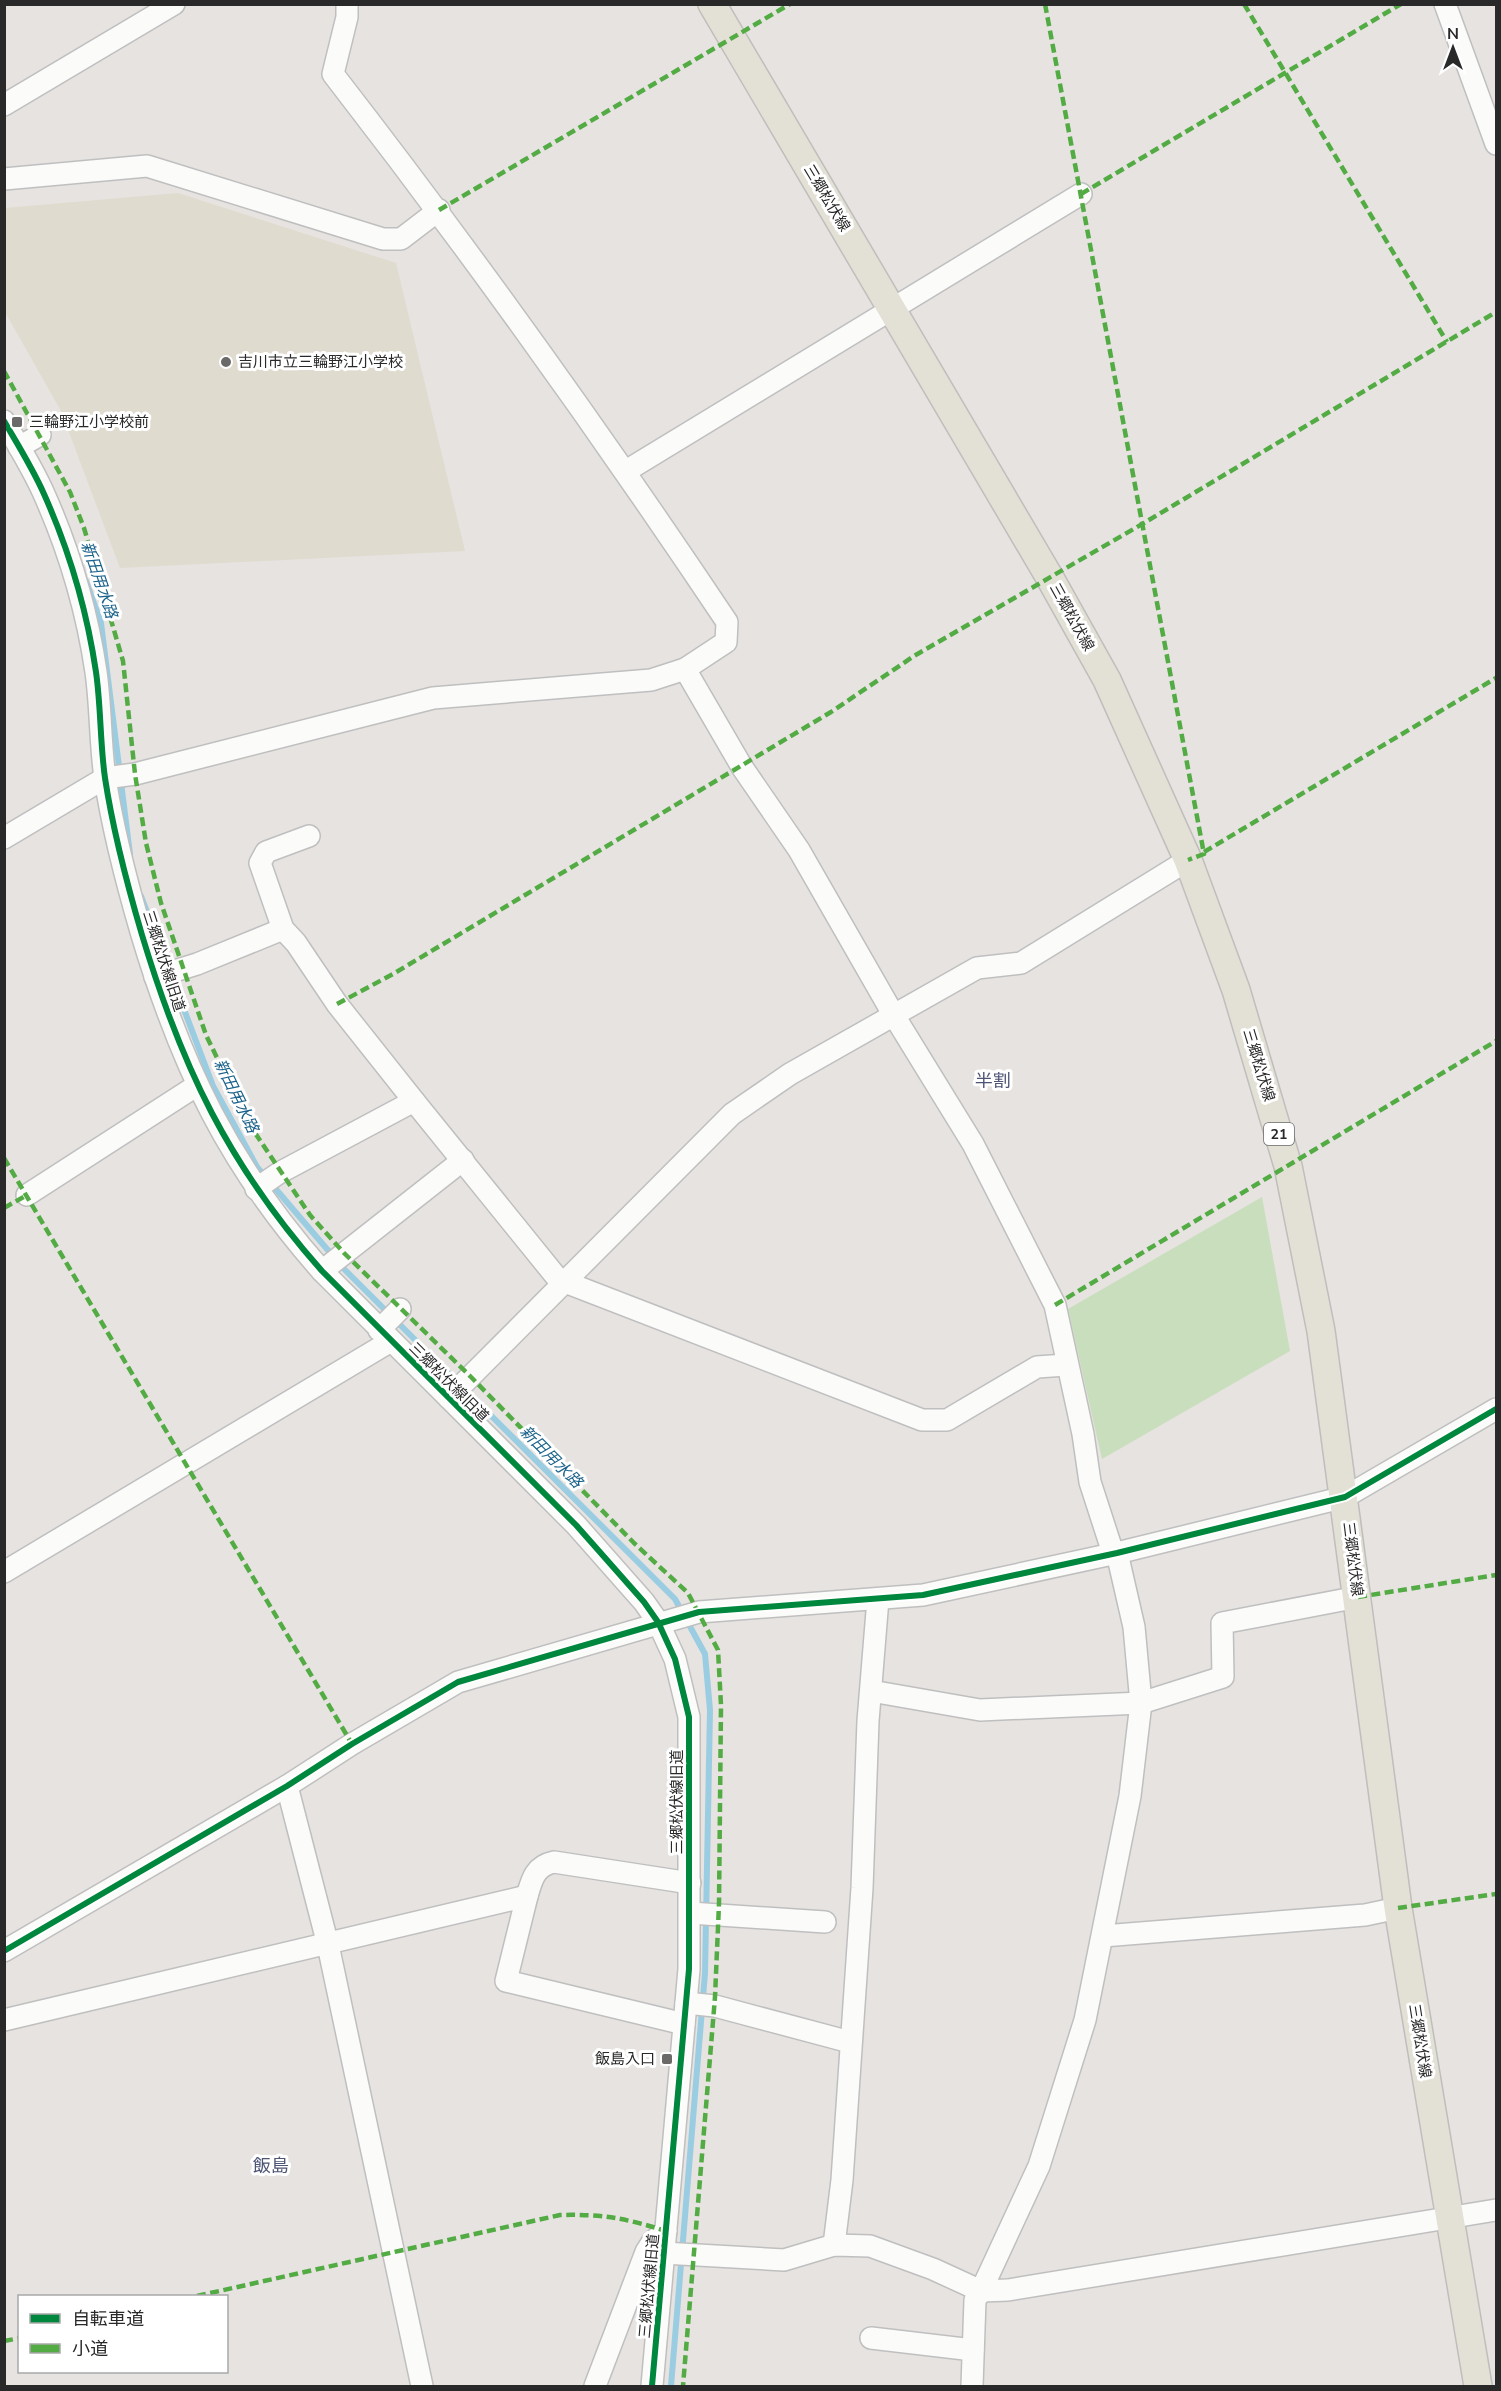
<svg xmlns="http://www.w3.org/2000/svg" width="1501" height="2391" font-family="'Nunito Sans','Noto Sans JP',sans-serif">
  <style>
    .education { fill: #e0dbcf }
    .grass { fill: #c9debc }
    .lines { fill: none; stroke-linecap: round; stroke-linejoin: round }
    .stream { stroke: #9acde1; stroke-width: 6 }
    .minor-casing { stroke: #c0bfc0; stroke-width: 24 }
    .major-casing { stroke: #bfbebd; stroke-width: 30 }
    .minor { stroke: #fbfbfa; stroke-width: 21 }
    .major { stroke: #e3e0d5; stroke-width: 27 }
    .quiet { stroke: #53ab44; stroke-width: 4.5; stroke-dasharray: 9 4.5; stroke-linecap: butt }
    .cycleway-casing { stroke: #fff; stroke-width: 10 }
    .cycleway { stroke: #00873e; stroke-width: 6 }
    .poi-dot { fill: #6b6a69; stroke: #fff; stroke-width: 2 }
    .labels { text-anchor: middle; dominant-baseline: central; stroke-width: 6; stroke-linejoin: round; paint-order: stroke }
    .shield { fill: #fff; stroke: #696969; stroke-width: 1.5 }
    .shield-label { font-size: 14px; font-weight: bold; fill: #292929 }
    .street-label { font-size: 15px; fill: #292929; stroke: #fff }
    .poi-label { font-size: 15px; fill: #292929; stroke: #fff; text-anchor: start }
    .water-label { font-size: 16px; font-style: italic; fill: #1b628a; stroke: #fff }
    .quarter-label { font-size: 18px; fill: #4e5474; stroke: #fff }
  </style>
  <rect width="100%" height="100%" fill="#e6e3e0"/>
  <path class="education" d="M 178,193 L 396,263 L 465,551 L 120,568 L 61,411 L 5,312 L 5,208 Z"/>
  <path class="grass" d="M 1262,1197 L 1290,1351 L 1102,1459 L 1068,1309 Z"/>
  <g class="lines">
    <g class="stream">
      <path d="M 86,581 L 101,623 L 130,854"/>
      <path d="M 141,896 L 213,1086 L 257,1167 L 344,1269 L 675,1599 L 705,1654 L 710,1710 L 705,1973 L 671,2386"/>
    </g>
    <defs>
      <g id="minor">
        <path d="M 1445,4 L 1496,144"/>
        <path d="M 4,105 L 174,4"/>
        <path d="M 4,179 L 147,166 L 383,239 L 401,239 L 439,210"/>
        <path d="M 4,421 C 18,445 33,469 44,494 C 69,550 87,611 96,672 C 101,707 100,743 105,778 C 113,831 127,884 142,935 C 182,1068 229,1166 322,1271 L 576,1525 L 644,1602 L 658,1622 L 675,1659 L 689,1717 L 689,1969 L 652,2386"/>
        <path d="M 19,447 L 40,435"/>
        <path d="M 626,471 L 1081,194"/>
        <path d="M 685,669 L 742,767 L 799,850 L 893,1014 L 973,1144 L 1055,1305 L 1083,1434 L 1090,1482 L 1113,1553"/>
        <path d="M 309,836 L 266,852 L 260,863 L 283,929 L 296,943 L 337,1004 L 414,1101 L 562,1284"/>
        <path d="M 4,838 L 105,778 L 135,774 L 433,698 L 651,680 L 685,669 L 726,642 L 727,622 C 602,435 471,252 333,74 L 347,17 L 347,4"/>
        <path d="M 155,977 L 197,964 L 283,929"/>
        <path d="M 256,1189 L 279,1173 L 414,1101"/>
        <path d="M 27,1195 L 196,1086"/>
        <path d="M 322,1271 L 463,1160"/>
        <path d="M 565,1282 L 922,1420 L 947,1420 L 1037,1367 L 1066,1365"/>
        <path d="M 379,1330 L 400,1309"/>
        <path d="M 449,1398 L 732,1114 L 790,1074 L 977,968 L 1021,963 L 1188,860"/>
        <path d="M 1117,1553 L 1134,1627 L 1141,1703 L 1130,1796 L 1085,2020 L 1039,2166 L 981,2291 L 1008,2290 L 1496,2210"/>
        <path d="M 4,1572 L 391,1341"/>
        <path d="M 871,1691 L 980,1710 L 1141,1703 L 1223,1677 L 1222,1623 L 1358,1597"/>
        <path d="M 287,1786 L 328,1945 L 422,2386"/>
        <path d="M 527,1896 C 532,1879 535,1866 554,1862 L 690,1883"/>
        <path d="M 690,1913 L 825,1922"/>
        <path d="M 1103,1936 L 1365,1915 L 1398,1908"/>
        <path d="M 4,1951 L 287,1786 L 352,1744 L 458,1682 L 699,1612 L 923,1595 L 1117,1553 L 1345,1497 L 1496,1409"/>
        <path d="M 686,2003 L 715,2006 L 850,2042"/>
        <path d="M 4,2020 L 527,1896 L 506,1981 L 684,2024"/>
        <path d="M 834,2245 L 842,2180 L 862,1888 L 868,1721 L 878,1599"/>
        <path d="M 663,2253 L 784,2260 L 834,2245 L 870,2246 L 933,2269 L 981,2291 L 975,2300 L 972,2386"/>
        <path d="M 871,2338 L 973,2350"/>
        <path d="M 595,2386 L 646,2252 L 653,2241 L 666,2231"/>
      </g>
      <path id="major" d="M 712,4 L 1050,578 L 1107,680 L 1188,860 L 1236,990 L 1288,1166 L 1321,1331 L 1398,1908 L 1478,2386"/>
    </defs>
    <use href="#minor" class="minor-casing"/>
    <use href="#major" class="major-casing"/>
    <use href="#minor" class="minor"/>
    <use href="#major" class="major"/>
    <g class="quiet">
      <path d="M 1045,4 L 1204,854 L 1188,860"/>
      <path d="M 1244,4 L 1447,342"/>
      <path d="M 1081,194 L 1401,4"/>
      <path d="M 439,210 L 790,4"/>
      <path d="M 4,371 L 70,492 L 84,528 L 123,661 L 135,774 L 146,843 L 161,903 L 206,1035 L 249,1124 L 310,1215 L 344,1253 L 471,1377 L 635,1544 L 688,1593 L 718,1650 L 721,1705 L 719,1904 L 715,1997 L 683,2386"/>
      <path d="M 1204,852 L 1496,678"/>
      <path d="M 337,1004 L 393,974 L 831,712 L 914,656 L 1144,523 L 1496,312"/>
      <path d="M 4,1158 L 352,1744"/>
      <path d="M 4,1208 L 27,1195"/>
      <path d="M 1055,1305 L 1496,1041"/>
      <path d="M 1358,1597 L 1496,1575"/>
      <path d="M 1398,1908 L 1496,1894"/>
      <path d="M 197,2296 L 560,2215 C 602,2214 625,2218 666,2231"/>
      <path d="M 4,2341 L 20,2338"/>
    </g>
    <defs>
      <g id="cycleway">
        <path d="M 4,421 C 18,445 33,469 44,494 C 69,550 87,611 96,672 C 101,707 100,743 105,778 C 113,831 127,884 142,935 C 182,1068 229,1166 322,1271 L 576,1525 L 644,1602 L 658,1622 L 675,1659 L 689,1717 L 689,1969 L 652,2386"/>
        <path d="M 4,1951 L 287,1786 L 352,1744 L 458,1682 L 699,1612 L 923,1595 L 1117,1553 L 1345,1497 L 1496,1409"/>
      </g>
    </defs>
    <use href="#cycleway" class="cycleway-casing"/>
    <use href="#cycleway" class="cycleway"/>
  </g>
  <g class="poi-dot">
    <circle cx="226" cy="362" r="6"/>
    <rect x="11" y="416" width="12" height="12" rx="3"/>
    <rect x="661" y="2053" width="12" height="12" rx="3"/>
  </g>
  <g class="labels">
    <rect class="shield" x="1264" y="1123" width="30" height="22" rx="4.5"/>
    <g class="shield-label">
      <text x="1279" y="1134">21</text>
    </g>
    <g class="street-label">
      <text transform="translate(827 198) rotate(59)">三郷松伏線</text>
      <text transform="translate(1072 617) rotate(61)">三郷松伏線</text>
      <text transform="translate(164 961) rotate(72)">三郷松伏線旧道</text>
      <text transform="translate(1259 1065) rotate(73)">三郷松伏線</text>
      <text transform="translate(449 1382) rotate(45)">三郷松伏線旧道</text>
      <text transform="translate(1353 1559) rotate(83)">三郷松伏線</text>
      <text transform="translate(677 1802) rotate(-90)">三郷松伏線旧道</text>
      <text transform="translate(1420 2041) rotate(81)">三郷松伏線</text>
      <text transform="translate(649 2286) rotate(-85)">三郷松伏線旧道</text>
    </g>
    <g class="poi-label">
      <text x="238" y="362">吉川市立三輪野江小学校</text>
      <text x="29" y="422">三輪野江小学校前</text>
      <text x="655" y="2059" text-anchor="end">飯島入口</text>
    </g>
    <g class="water-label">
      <text transform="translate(99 580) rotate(71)">新田用水路</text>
      <text transform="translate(236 1096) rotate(64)">新田用水路</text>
      <text transform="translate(551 1457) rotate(45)">新田用水路</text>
    </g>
    <g class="quarter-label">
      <text x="993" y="1081">半割</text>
      <text x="271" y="2166">飯島</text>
    </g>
  </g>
  <rect width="1501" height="2391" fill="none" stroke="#292929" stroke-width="12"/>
  <rect x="18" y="2295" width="210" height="78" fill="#ffffff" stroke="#a9a9a9" stroke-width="1.5"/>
  <rect x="30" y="2314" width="30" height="9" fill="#00873e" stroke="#a9a9a9" stroke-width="1.5"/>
  <text x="72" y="2325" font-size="18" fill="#292929">自転車道</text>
  <rect x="30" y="2344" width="30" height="9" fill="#53ab44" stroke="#a9a9a9" stroke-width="1.5"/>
  <text x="72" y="2355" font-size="18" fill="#292929">小道</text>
  <g transform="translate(1453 48)" stroke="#ffffff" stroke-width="4.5" paint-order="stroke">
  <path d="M0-4.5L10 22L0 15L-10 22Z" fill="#292929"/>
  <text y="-9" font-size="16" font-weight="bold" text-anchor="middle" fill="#292929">N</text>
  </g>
</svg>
